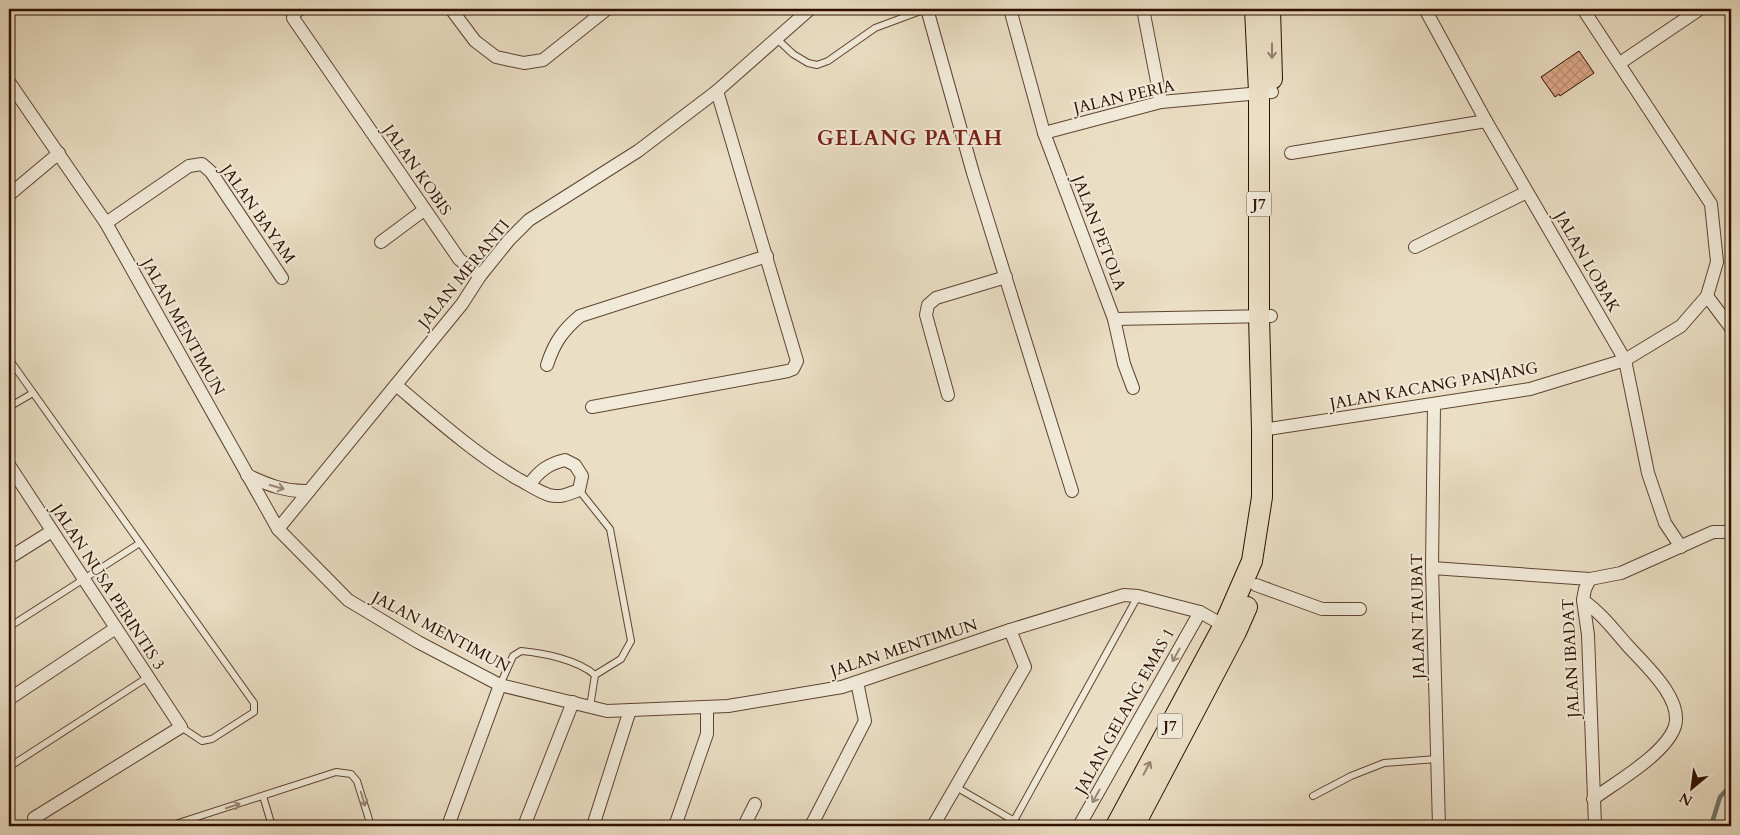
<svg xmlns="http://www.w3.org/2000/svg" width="1740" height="835" font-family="Cardo,serif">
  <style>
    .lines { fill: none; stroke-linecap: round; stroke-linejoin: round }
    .stream { stroke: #6e776a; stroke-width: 4.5 }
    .building { fill: url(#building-cross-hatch); stroke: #2f0f00 }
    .service-casing { stroke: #5e4331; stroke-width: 8 }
    .minor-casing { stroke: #5e4331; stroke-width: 14 }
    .primary-casing { stroke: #2f0f00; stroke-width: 22 }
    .service { stroke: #f1ead9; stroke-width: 6 }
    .minor { stroke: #f1ead9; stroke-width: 12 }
    .primary { stroke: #eadec4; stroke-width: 20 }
    .oneway { stroke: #96816c }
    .oneway2 { stroke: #9a8777 }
    .labels { text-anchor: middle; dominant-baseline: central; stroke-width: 4; stroke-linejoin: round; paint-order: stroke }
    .shield { fill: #f1ead9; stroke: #695141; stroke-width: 1 }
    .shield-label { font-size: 15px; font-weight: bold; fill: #2f0f00 }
    .street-label { font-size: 16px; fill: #2f0f00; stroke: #f1ead9 }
    .district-label { font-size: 21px; font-weight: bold; letter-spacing: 1px; fill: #7a1f14; stroke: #f1ead9 }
  </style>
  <defs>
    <pattern id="building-cross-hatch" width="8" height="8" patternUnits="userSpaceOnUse" patternTransform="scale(1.25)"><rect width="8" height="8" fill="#deaa8b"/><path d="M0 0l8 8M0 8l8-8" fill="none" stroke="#bf9176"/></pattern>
  </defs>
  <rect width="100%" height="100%" fill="#eadec4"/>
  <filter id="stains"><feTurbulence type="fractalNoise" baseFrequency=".004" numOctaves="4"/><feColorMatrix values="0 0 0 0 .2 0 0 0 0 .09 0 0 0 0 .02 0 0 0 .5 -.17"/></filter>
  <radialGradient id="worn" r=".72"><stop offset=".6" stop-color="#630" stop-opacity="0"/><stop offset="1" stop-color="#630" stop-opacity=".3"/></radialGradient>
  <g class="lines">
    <path class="stream" d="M 1711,826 L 1720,797 L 1731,785"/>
  </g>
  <path class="building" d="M 1579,51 L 1594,73 L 1560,96 L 1559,94 L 1555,97 L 1541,77 Z"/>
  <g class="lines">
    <defs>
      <g id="service">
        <path d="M 286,9 L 293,18 L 305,9"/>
        <path d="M 776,38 L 793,54 L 808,63 L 817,65 L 828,61 L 875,28 L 926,9"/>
        <path d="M 9,359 L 254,703 L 254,712 L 212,739 L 202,741 L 181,727"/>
        <path d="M 9,407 L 33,393"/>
        <path d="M 9,484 L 17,478"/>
        <path d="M 579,490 L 610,529 L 631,641 L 621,659 L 595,675"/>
        <path d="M 9,627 L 140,543"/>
        <path d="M 500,685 L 513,656 L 521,651 C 544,653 578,660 595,675 L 590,707"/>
        <path d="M 9,767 L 148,677"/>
        <path d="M 956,787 L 1023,826"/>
        <path d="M 263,796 L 272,826"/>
        <path d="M 1313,796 L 1351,776 L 1384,763 L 1437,759"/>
        <path d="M 169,826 L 336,772 L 351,774 L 357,781 L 371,826"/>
        <path d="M 1011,826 L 1138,596"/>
      </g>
      <g id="minor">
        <path d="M 451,9 L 475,41 L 496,57 L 524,63 L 543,60 L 607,9"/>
        <path d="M 927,9 L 973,173 L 1072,491"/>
        <path d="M 1010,9 L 1044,133 L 1114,319 L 1124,364 L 1133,388"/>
        <path d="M 1143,9 L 1161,102"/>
        <path d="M 1425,9 L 1486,121 L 1625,360 L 1648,473 L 1665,523 L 1681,547"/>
        <path d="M 293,18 L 459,259 L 480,276"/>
        <path d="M 1620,63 L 1700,9"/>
        <path d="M 9,82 L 106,223 L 278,529 L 348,600 L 418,642 L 500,685 L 607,711 L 728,706 L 842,687 L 1010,630 L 1124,595 L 1138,596 L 1200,612 L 1230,629"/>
        <path d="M 1044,133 L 1161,102 L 1272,92"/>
        <path d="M 1291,153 L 1486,121"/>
        <path d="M 9,195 L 59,153"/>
        <path d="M 106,223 L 189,166 L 202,164 L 211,172 L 282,278"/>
        <path d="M 381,242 L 424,210"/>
        <path d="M 1415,247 L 1527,192"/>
        <path d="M 1707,296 L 1731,328"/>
        <path d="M 1114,319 L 1271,316"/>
        <path d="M 547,365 C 554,343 563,330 580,316 L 767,256"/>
        <path d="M 396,385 C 435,418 474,453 518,479 C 528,484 539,492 549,495 C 560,498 569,494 579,490 L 582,476 L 575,465 L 565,460 C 548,464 539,471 529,485"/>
        <path d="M 948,395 L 926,315 L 928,305 L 936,298 L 1006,277"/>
        <path d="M 1434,405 L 1432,568 L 1439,826"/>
        <path d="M 592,407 L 788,371 L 793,369 L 797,361 L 717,91"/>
        <path d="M 1262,430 L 1530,389 L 1625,360 L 1681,326 L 1707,296 L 1717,262 L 1711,204 L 1583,9"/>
        <path d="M 9,465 L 181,727 L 34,818"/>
        <path d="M 247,475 C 268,485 286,492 309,491"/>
        <path d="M 278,529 L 462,304 L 480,276 L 509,240 L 529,220 L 638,151 L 717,91 L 810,9"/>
        <path d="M 9,558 L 52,531"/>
        <path d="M 1432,568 L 1590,579 L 1621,573 L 1713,532 L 1731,532"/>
        <path d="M 1590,579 L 1585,589 L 1583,600 L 1588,635 L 1595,826"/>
        <path d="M 1256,585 L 1322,609 L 1360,609"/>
        <path d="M 1583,600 C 1603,615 1612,628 1628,646 C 1644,664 1683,698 1675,726 C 1666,754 1616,782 1593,799"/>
        <path d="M 9,699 L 116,628"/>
        <path d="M 448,826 L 500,685"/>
        <path d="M 524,826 L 573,702"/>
        <path d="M 593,826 L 630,710"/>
        <path d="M 675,826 L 707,734 L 707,707"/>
        <path d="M 744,826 L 755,804"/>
        <path d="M 811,826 L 865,721 L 857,682"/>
        <path d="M 933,826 L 1025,667 L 1010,630"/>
        <path d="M 1079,826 L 1200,612"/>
      </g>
      <g id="primary">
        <path d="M 1270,9 L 1272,79"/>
        <path d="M 1116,826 L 1224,625 L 1252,561 L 1262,497 L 1262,430 L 1259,316 L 1259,92 L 1255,9"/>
        <path d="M 1134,826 L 1236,632 L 1247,607"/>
      </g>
    </defs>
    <use href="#service" class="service-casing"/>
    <use href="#minor" class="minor-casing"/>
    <use href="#primary" class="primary-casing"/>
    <use href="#service" class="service"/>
    <use href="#minor" class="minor"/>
    <use href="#primary" class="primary"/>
  </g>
  <defs><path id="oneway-shaft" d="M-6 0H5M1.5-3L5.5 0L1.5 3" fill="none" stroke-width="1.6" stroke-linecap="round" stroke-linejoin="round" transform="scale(1.25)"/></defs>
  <g class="oneway">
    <use href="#oneway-shaft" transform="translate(1272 51) rotate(90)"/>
    <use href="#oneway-shaft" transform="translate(1147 768) rotate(-62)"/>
  </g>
  <g class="oneway2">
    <use href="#oneway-shaft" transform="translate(277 487) rotate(16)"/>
    <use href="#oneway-shaft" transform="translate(1176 655) rotate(119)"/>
    <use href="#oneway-shaft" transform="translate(1096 796) rotate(119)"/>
    <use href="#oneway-shaft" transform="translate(363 799) rotate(73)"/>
    <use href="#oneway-shaft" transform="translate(233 806) rotate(-18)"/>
  </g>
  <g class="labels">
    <g class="shield">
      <rect x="1246.5" y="191.5" width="25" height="25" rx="4"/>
      <rect x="1157.5" y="713.5" width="25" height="25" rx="4"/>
    </g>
    <g class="shield-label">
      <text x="1259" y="204">J7</text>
      <text x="1170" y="726">J7</text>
    </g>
    <g class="street-label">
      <text transform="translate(1124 97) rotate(-13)">JALAN PERIA</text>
      <text transform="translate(417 170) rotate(55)">JALAN KOBIS</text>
      <text transform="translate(258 214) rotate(55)">JALAN BAYAM</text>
      <text transform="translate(1099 233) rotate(69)">JALAN PETOLA</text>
      <text transform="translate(1587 262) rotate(60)">JALAN LOBAK</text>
      <text transform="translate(464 274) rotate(-51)">JALAN MERANTI</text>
      <text transform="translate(183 327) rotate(61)">JALAN MENTIMUN</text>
      <text transform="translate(1434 386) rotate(-10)">JALAN KACANG PANJANG</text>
      <text transform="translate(108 587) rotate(57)">JALAN NUSA PERINTIS 3</text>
      <text transform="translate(1418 616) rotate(-91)">JALAN TAUBAT</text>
      <text transform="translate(441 632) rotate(28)">JALAN MENTIMUN</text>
      <text transform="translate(904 648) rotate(-18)">JALAN MENTIMUN</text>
      <text transform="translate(1571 658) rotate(-93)">JALAN IBADAT</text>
      <text transform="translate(1125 711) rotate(-61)">JALAN GELANG EMAS 1</text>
    </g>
    <g class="district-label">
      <text x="910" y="138">GELANG PATAH</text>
    </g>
  </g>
  <rect width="1740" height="835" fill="none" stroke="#eadec4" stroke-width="30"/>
  <rect x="10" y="10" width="1720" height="815" fill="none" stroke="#2f0f00" stroke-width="2.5"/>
  <rect x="15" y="15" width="1710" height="805" fill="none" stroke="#2f0f00"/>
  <g transform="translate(1692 788) rotate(209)" stroke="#f1ead9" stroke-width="4" paint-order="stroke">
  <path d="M0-4L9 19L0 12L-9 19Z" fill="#2f0f00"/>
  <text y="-8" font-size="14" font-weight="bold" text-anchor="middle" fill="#2f0f00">N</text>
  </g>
  <rect width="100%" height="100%" filter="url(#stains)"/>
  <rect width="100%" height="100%" fill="url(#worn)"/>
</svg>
